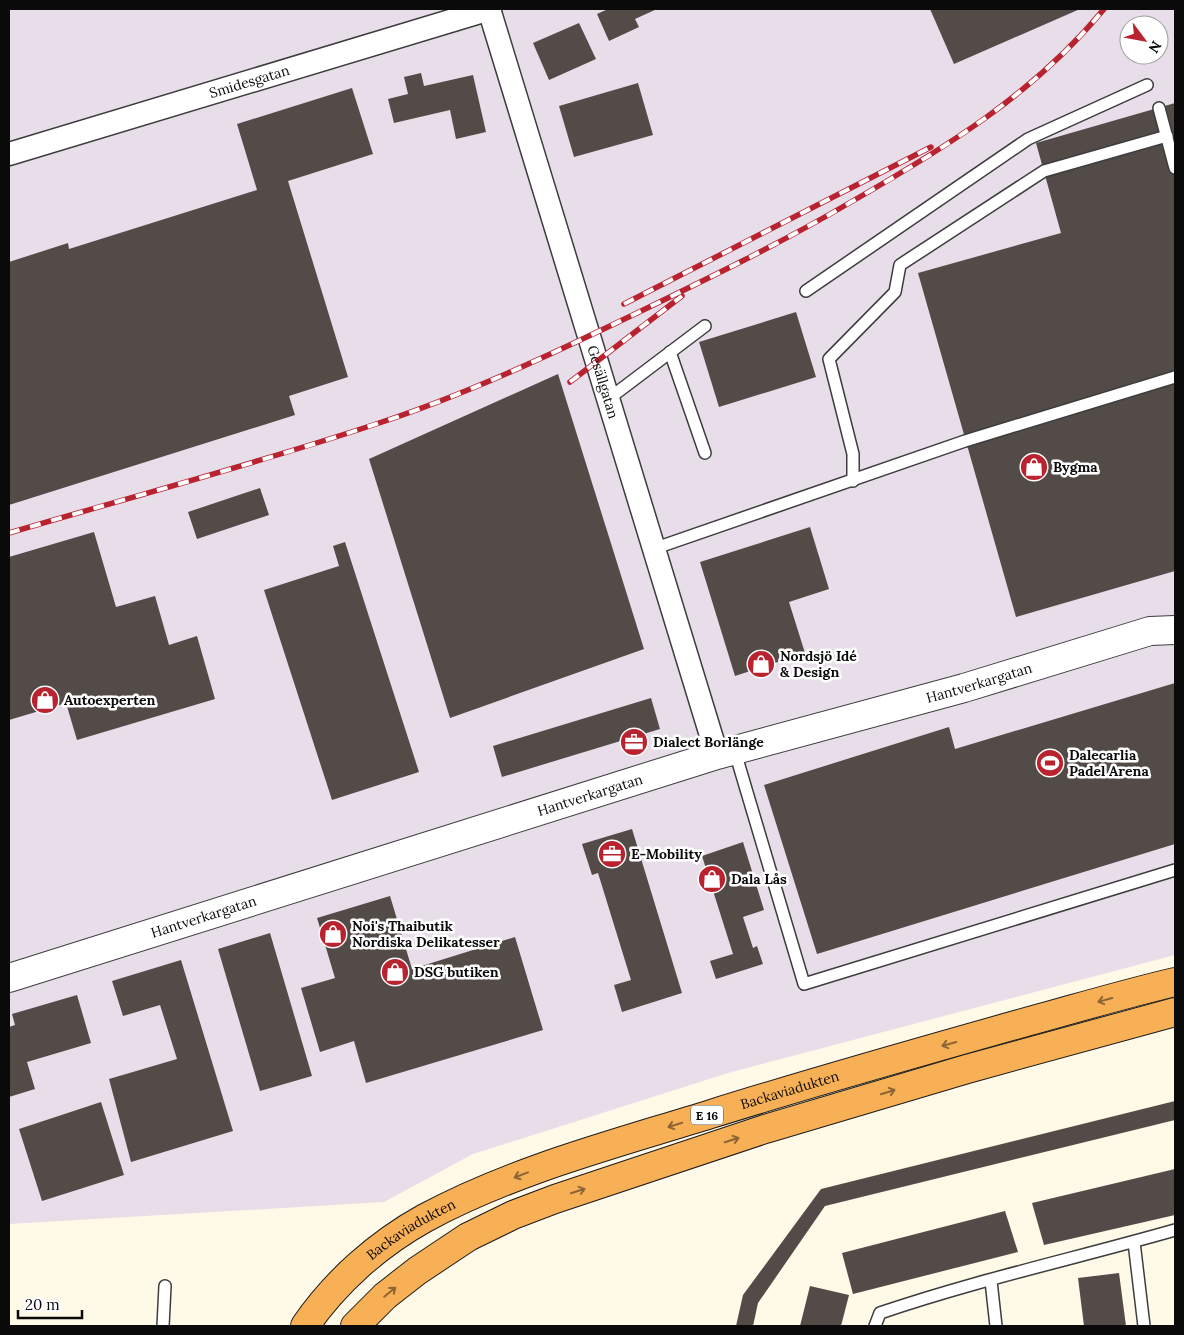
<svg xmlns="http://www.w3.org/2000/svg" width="1184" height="1335" font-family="Lora,serif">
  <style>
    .industrial { fill: #e8deea; fill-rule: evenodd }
    .building { fill: #534b47 }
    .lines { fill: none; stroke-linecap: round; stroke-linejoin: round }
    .service-casing { stroke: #3d3d3d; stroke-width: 14 }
    .minor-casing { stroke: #3d3d3d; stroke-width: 25 }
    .tertiary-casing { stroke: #3d3d3d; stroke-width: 30 }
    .trunk-casing { stroke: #1b1b1b; stroke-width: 30 }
    .service { stroke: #fff; stroke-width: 11 }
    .minor { stroke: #fff; stroke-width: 22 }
    .tertiary { stroke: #fff; stroke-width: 28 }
    .trunk { stroke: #f7b056; stroke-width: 28 }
    .rail-casing { stroke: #b92330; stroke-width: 5.5 }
    .rail { stroke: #fff; stroke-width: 4; stroke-dasharray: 11; stroke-linecap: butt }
    .oneway { stroke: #8c6534 }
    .labels { text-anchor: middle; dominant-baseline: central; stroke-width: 5; stroke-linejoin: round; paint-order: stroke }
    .shield { fill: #fff; stroke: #545454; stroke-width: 1 }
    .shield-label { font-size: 12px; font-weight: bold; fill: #0a0a0a }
    .street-label { font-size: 14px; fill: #0a0a0a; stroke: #fff }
    .poi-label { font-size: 14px; font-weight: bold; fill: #0a0a0a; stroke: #fff; text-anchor: start }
  </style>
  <rect width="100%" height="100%" fill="#fff9e7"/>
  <path class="industrial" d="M 9,9 L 1175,9 L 1175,955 L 728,1073 L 473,1154 L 384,1202 L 9,1224 ZM 1129,25 L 1159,25 L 1159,55 L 1129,55 Z"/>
  <g class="building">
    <path d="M 608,9 L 657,9 L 635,19 L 639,27 L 609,41 L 597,14 Z"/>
    <path d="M 930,9 L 1080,9 L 954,64 Z"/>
    <path d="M 579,23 L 596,59 L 549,80 L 533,43 Z"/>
    <path d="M 421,73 L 424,86 L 473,75 L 486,132 L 456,139 L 450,110 L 394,123 L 388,99 L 408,94 L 404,77 Z"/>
    <path d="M 638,83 L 653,135 L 574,157 L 559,106 Z"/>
    <path d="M 352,88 L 373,154 L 288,181 L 348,377 L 289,396 L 295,415 L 9,505 L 9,262 L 68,243 L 69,249 L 257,190 L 237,124 Z"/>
    <path d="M 1175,103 L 1175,571 L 1016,617 L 918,273 L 1061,233 L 1036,143 Z"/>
    <path d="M 796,312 L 816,377 L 719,407 L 699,342 Z"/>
    <path d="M 558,374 L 644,649 L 450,718 L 369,459 Z"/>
    <path d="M 260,488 L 269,515 L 197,539 L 188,512 Z"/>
    <path d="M 810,527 L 829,589 L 789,602 L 805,653 L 735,676 L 700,562 Z"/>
    <path d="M 94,532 L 116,607 L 155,596 L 169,645 L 197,636 L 215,699 L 77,740 L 66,703 L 9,720 L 9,557 Z"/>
    <path d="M 345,542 L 419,772 L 332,800 L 264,590 L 339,566 L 333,546 Z"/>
    <path d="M 1175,683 L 1175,844 L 817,954 L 764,785 L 949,727 L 955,749 Z"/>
    <path d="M 651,698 L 660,729 L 502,777 L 493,746 Z"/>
    <path d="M 632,829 L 682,993 L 622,1012 L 614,985 L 631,980 L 598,873 L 592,875 L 582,844 Z"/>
    <path d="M 743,842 L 764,910 L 743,917 L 753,948 L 757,946 L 763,964 L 716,979 L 710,961 L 733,954 L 702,856 Z"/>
    <path d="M 390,896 L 412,969 L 515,937 L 543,1030 L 366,1083 L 354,1041 L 320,1052 L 301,988 L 335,978 L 317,918 Z"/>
    <path d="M 270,933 L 312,1076 L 260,1091 L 218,949 Z"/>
    <path d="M 181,960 L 233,1131 L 131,1162 L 109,1079 L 177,1059 L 160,1005 L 123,1016 L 112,981 Z"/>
    <path d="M 77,995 L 91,1043 L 27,1062 L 35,1089 L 9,1097 L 9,1027 L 15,1025 L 12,1014 Z"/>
    <path d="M 1175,1101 L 1175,1120 L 825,1206 L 758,1303 L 753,1326 L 736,1326 L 743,1295 L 821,1189 Z"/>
    <path d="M 101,1102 L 124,1175 L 42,1201 L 19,1129 Z"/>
    <path d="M 1175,1169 L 1175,1215 L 1044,1245 L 1032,1203 Z"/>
    <path d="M 1005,1211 L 1018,1252 L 853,1294 L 842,1253 Z"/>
    <path d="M 1119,1273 L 1126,1326 L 1084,1326 L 1078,1278 Z"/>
    <path d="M 810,1286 L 849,1295 L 841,1326 L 800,1326 Z"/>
  </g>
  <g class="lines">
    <defs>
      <g id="service">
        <path d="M 1159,108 L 1175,168"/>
        <path d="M 806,291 L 1028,139 L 1147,85"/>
        <path d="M 670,352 L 705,453"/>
        <path d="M 607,400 L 705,326"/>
        <path d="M 853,481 L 853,454 L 829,359 L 895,292 L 900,265 L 1044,171 L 1167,136"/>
        <path d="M 653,549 L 965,441 L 1175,377"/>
        <path d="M 735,752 L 804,984 L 1175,870"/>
        <path d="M 1134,1242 L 1144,1326"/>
        <path d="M 991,1281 L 996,1326"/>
        <path d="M 163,1326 L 165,1286"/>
        <path d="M 875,1326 L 880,1313 C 977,1280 1077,1258 1175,1230"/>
      </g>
      <g id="minor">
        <path id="s1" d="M 489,9 L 717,755"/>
        <path id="s2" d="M 9,154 L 490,9"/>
      </g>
      <g id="tertiary">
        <path id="s3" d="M 9,978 L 717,755 L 964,688 L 1150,631 L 1175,630"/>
      </g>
      <g id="trunk">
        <path id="s4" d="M 305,1326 C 335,1282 378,1244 425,1218 C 514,1170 615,1144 711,1114 C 813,1082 916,1053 1019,1024 C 1071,1010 1123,994 1175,982"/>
        <path d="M 355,1326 L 385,1296 L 417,1271 L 468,1237 L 513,1215 L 555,1199 L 765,1129 L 967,1069 L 1175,1012"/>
      </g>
    </defs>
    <use href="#service" class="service-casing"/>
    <use href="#minor" class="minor-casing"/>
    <use href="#tertiary" class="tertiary-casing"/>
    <use href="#trunk" class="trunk-casing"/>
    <use href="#service" class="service"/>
    <use href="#minor" class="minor"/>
    <use href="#tertiary" class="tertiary"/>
    <use href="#trunk" class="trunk"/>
    <defs>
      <g id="rail">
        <path d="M 624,304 L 931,147"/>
        <path d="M 570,382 L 682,296"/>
        <path d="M 9,533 C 131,497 255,464 376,424 C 465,395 552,354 637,313 C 709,278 781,243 851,202 C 945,148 1034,94 1104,9"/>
      </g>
    </defs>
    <use href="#rail" class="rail-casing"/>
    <use href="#rail" class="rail"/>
  </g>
  <defs><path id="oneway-shaft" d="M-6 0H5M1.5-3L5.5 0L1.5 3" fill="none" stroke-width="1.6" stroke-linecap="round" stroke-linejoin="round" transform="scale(1.25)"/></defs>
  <g class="oneway">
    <use href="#oneway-shaft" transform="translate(1105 1000) rotate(165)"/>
    <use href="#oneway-shaft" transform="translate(949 1044) rotate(164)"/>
    <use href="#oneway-shaft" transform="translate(888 1092) rotate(-17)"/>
    <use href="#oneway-shaft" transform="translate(675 1125) rotate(163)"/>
    <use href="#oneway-shaft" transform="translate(732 1140) rotate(-18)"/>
    <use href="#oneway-shaft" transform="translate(521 1175) rotate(159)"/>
    <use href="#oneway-shaft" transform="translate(578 1191) rotate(-18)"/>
    <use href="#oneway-shaft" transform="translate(390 1292) rotate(-39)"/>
  </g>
  <defs>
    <symbol id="shop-disc" viewBox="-11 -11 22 22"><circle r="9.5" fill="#b92330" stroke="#fff"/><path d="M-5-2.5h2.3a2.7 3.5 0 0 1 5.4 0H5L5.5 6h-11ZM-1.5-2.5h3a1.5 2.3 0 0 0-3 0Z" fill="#fff"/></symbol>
    <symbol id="office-disc" viewBox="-11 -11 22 22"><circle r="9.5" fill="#b92330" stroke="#fff"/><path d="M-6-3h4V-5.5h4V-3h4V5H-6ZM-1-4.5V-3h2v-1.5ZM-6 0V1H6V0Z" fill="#fff"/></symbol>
    <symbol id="stadium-disc" viewBox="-11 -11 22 22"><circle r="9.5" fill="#b92330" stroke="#fff"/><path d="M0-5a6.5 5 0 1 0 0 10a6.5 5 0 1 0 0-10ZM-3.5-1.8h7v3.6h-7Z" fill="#fff"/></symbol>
  </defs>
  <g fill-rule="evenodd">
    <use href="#shop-disc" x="1018" y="451" width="32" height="32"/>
    <use href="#shop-disc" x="745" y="648" width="32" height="32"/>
    <use href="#shop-disc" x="29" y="684" width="32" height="32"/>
    <use href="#office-disc" x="618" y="726" width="32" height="32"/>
    <use href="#stadium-disc" x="1034" y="747" width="32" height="32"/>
    <use href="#office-disc" x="596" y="838" width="32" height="32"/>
    <use href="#shop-disc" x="696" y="863" width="32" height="32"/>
    <use href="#shop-disc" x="317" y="918" width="32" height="32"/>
    <use href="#shop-disc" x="379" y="956" width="32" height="32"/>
  </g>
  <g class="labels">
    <rect class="shield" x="691" y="1105.5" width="32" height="19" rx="4"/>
    <g class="shield-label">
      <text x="707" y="1115">E 16</text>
    </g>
    <g class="street-label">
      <text stroke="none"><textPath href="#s2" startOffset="251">Smidesgatan</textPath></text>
      <text stroke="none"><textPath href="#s1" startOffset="390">Gesällgatan</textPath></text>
      <text stroke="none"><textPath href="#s3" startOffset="1014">Hantverkargatan</textPath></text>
      <text stroke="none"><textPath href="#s3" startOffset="609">Hantverkargatan</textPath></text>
      <text stroke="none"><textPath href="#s3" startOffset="204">Hantverkargatan</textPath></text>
      <text stroke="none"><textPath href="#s4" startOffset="550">Backaviadukten</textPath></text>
      <text stroke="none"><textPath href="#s4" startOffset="145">Backaviadukten</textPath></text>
    </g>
    <g class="poi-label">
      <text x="1053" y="467">Bygma</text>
      <text x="780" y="656">Nordsjö Idé<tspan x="780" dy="16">&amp; Design</tspan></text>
      <text x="64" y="700">Autoexperten</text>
      <text x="653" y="742">Dialect Borlänge</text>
      <text x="1069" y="755">Dalecarlia<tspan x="1069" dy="16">Padel Arena</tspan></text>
      <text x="631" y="854">E-Mobility</text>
      <text x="731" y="879">Dala Lås</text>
      <text x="352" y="926">Noi's Thaibutik<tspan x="352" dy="16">Nordiska Delikatesser</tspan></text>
      <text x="414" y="972">DSG butiken</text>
    </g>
  </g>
  <rect width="1184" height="1335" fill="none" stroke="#0a0a0a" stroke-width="20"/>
  <g transform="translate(1144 40) rotate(122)"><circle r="24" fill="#ffffff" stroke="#9d9d9d"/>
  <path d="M0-4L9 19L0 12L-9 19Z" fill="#b92330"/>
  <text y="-8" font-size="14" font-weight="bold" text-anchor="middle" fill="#0a0a0a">N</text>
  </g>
  <path d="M18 1310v8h64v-8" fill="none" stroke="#0a0a0a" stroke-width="2.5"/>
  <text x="25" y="1310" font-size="15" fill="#0a0a0a" stroke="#ffffff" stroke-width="4" paint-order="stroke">20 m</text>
</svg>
